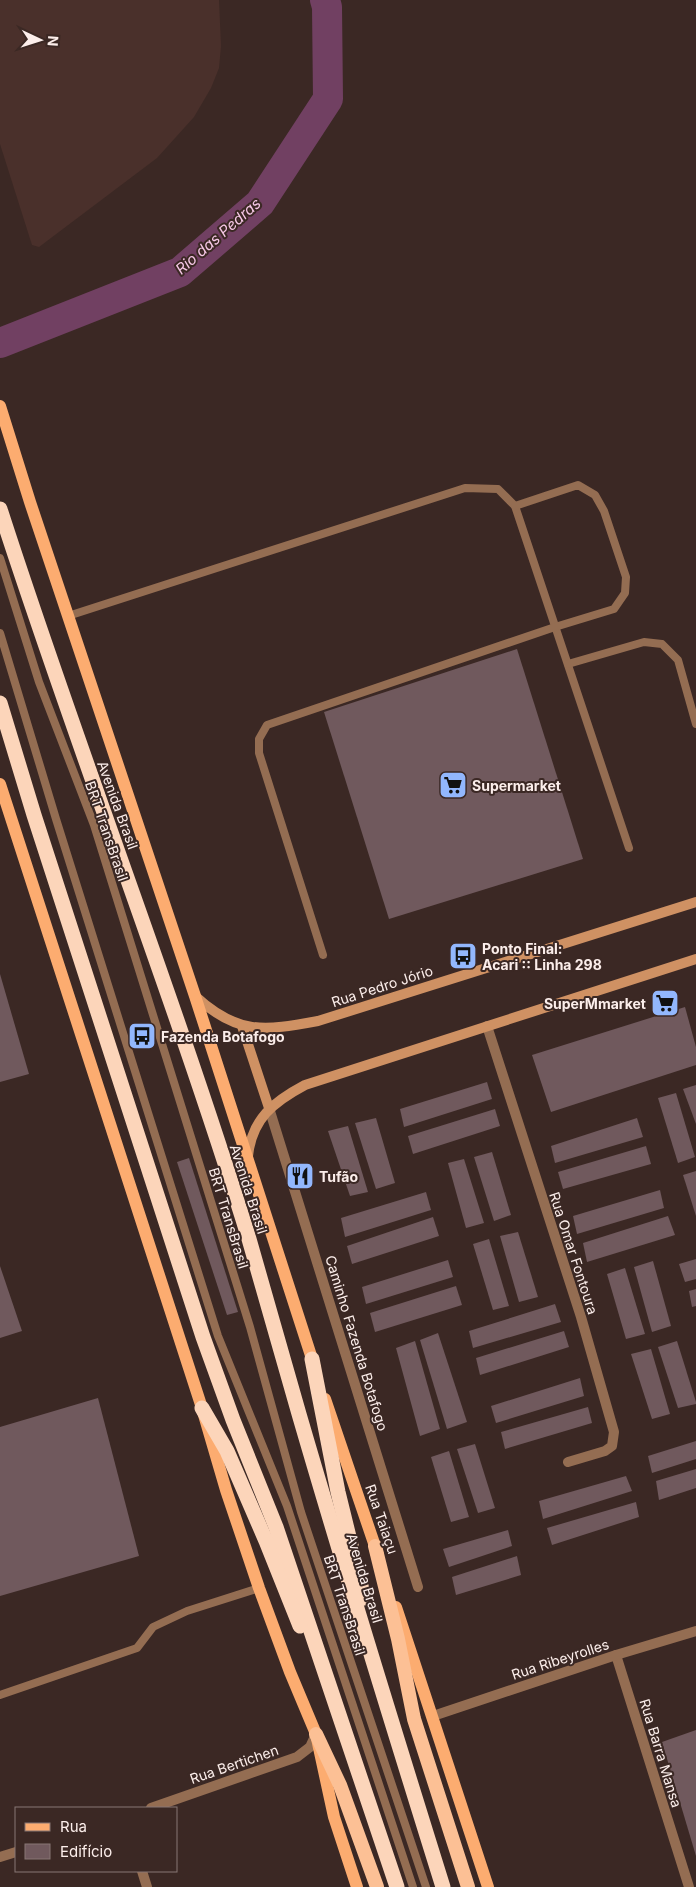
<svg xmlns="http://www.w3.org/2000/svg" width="696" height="1887" font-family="Inter,sans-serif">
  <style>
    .built { fill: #4a302b }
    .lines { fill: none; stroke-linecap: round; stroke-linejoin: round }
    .river { stroke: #714062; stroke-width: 30 }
    .building { fill: #70595d }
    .service { stroke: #946d52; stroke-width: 8 }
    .minor { stroke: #946d52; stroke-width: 10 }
    .tertiary { stroke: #946d52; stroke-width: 10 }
    .secondary { stroke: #cf9163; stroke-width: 10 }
    .primary { stroke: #fcac70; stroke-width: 12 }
    .trunk { stroke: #fcc095; stroke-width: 14 }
    .motorway { stroke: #fcd5ba; stroke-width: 15 }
    .labels { text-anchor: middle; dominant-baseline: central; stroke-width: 4; stroke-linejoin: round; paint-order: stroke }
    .poi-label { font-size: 14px; font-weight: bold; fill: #fceeeb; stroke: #3b2824; text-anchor: start }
    .street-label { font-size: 14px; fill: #fceeeb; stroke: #3b2824 }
    .water-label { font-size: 15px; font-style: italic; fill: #f7c8e7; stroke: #3b2824 }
  </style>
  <rect width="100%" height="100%" fill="#3b2824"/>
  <path class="built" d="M 0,0 L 219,0 L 221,46 L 219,68 L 211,88 L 194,117 L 157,158 L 39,247 L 32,245 L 0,144 Z"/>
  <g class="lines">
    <path class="river" d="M 0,343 L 180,272 L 260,203 L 328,99 L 327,7 L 325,0"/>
  </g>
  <g class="building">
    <path d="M 517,649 L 583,859 L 389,919 L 324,712 Z"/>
    <path d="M 0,974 L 29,1074 L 0,1082 Z"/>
    <path d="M 685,1007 L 696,1047 L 696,1065 L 551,1112 L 532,1055 Z"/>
    <path d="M 487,1082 L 492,1099 L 404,1127 L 400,1109 Z"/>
    <path d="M 696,1085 L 696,1124 L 683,1089 Z"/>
    <path d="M 676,1093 L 695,1157 L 678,1163 L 658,1098 Z"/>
    <path d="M 495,1109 L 500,1126 L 413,1154 L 408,1136 Z"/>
    <path d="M 376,1118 L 395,1183 L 376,1189 L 355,1123 Z"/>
    <path d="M 637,1118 L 643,1137 L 555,1163 L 551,1146 Z"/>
    <path d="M 348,1126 L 368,1192 L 350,1196 L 328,1131 Z"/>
    <path d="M 646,1146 L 651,1164 L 563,1189 L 558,1172 Z"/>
    <path d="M 492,1152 L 511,1215 L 494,1221 L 474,1157 Z"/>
    <path d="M 189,1158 L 238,1312 L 227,1315 L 177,1162 Z"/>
    <path d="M 464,1159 L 484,1223 L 466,1228 L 448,1163 Z"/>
    <path d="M 696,1171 L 696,1216 L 683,1175 Z"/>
    <path d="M 660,1190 L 664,1208 L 577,1234 L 573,1216 Z"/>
    <path d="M 426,1192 L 431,1210 L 345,1237 L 341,1218 Z"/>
    <path d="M 668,1216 L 675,1235 L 587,1262 L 583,1243 Z"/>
    <path d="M 433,1217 L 439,1236 L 352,1264 L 347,1246 Z"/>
    <path d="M 518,1232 L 538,1297 L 519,1302 L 500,1236 Z"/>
    <path d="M 489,1239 L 509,1306 L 493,1310 L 473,1244 Z"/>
    <path d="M 696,1259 L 696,1279 L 685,1282 L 679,1264 Z"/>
    <path d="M 448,1260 L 453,1277 L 366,1304 L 362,1287 Z"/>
    <path d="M 653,1261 L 671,1326 L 652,1332 L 634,1267 Z"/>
    <path d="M 0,1266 L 22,1331 L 0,1338 Z"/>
    <path d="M 625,1268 L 645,1334 L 626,1339 L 607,1274 Z"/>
    <path d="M 456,1286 L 462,1305 L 375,1332 L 370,1313 Z"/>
    <path d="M 696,1289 L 696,1306 L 692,1307 L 689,1291 Z"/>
    <path d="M 555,1304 L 561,1322 L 473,1348 L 469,1331 Z"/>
    <path d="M 564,1331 L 569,1347 L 480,1375 L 476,1358 Z"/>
    <path d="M 438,1333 L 467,1422 L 447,1429 L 420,1340 Z"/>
    <path d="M 415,1341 L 440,1429 L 420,1436 L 396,1348 Z"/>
    <path d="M 677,1341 L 696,1402 L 696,1404 L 678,1408 L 658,1347 Z"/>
    <path d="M 651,1349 L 670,1414 L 652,1419 L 631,1354 Z"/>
    <path d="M 580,1378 L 584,1396 L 496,1423 L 491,1406 Z"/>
    <path d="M 98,1398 L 139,1556 L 0,1596 L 0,1427 Z"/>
    <path d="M 588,1407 L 592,1423 L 505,1449 L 501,1432 Z"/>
    <path d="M 696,1441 L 696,1459 L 652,1473 L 648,1456 Z"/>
    <path d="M 475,1444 L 495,1508 L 478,1513 L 457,1449 Z"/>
    <path d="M 449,1451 L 469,1517 L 451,1522 L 431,1457 Z"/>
    <path d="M 696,1469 L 696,1488 L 659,1500 L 656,1481 Z"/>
    <path d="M 626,1476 L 632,1491 L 543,1519 L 539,1501 Z"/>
    <path d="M 636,1502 L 639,1517 L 552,1545 L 547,1528 Z"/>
    <path d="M 508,1530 L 512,1546 L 449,1567 L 443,1549 Z"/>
    <path d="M 517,1556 L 521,1575 L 456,1595 L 452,1577 Z"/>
    <path d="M 696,1730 L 696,1856 L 662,1742 Z"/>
  </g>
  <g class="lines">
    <g class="service">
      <path d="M 0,558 L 39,682 L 94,825 L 250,1327 L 301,1512 L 426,1887"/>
      <path d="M 68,616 L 465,488 L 498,489 L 515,506 L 629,848"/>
      <path d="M 0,633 L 56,819 L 218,1336 L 287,1506 L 413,1887"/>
      <path d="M 568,664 L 644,642 L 662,644 L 678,660 L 696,724"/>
      <path d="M 323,955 L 259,753 L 259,739 L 267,725 L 555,627 L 614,609 L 625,593 L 626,577 L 604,511 L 595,495 L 578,485 L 515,506"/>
      <path d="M 0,1695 L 137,1648 L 153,1627 L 187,1611 L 259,1588"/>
    </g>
    <g class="minor">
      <path d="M 487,1026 L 581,1317 L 614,1432 L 612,1446 L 605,1451 L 568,1462"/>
      <path d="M 269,1108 L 418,1587"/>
      <path d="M 616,1655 L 689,1887"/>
      <path d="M 433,1716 L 616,1655 L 696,1631"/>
      <path d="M 142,1871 L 147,1887"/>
    </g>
    <g class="tertiary">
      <path d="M 151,1808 L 297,1757 L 310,1747 L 316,1734"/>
      <path d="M 0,1857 L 16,1852"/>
    </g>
    <g class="secondary">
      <path d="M 195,996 C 237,1035 264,1031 318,1021 L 696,902"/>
      <path d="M 242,1026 L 269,1108"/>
      <path d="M 248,1156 C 252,1119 273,1102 305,1085 L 696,959"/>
    </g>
    <g class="primary">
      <path d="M 0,406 L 30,502 L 195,996 L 315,1368"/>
      <path d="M 0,784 L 202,1408 L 226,1490 L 259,1588 L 290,1672 L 316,1734 L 334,1817 L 357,1887"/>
      <path d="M 325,1399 L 378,1555"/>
      <path d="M 396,1607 L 488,1887"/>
    </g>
    <g class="trunk">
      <path d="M 375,1546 L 398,1639 L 414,1719 L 468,1887"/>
      <path d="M 316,1734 L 340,1785 L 377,1887"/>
    </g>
    <g class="motorway">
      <path d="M 0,509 C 79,754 173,993 249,1239 C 266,1297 282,1356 299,1414 C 345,1572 394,1730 443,1887"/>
      <path d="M 0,703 L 34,815 L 203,1337 L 233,1420 L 276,1527 L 397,1887"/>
      <path d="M 312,1359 L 338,1492 L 364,1598"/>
      <path d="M 202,1408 L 227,1451 L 266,1541 L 300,1626"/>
    </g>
  </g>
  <defs>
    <symbol id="supermarket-square" viewBox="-11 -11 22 22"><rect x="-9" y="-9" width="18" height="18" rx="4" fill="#92b7fd" stroke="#3b2824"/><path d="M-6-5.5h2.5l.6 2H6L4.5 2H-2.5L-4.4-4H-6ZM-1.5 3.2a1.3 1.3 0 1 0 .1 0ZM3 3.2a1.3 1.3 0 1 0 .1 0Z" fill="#111"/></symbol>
    <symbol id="bus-square" viewBox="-11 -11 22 22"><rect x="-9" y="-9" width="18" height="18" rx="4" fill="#92b7fd" stroke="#3b2824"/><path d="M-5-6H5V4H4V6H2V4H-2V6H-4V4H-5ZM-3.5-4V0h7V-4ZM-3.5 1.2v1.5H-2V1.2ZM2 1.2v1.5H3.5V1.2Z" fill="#111"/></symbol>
    <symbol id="restaurant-square" viewBox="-11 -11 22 22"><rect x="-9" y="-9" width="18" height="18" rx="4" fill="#92b7fd" stroke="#3b2824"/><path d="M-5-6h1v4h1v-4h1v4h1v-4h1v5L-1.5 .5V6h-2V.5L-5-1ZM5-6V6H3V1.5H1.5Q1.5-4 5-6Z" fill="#111"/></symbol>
  </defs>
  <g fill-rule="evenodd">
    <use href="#supermarket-square" x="437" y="769" width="32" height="32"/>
    <use href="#bus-square" x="447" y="940" width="32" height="32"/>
    <use href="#supermarket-square" x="649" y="987" width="32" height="32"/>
    <use href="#bus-square" x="126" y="1020" width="32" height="32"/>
    <use href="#restaurant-square" x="284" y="1160" width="32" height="32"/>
  </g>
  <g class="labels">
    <g class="poi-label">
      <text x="472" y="785">Supermarket</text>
      <text x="482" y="948">Ponto Final:<tspan x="482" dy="16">Acari :: Linha 298</tspan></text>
      <text x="646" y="1003" text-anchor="end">SuperMmarket</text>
      <text x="161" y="1036">Fazenda Botafogo</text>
      <text x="319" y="1176">Tufão</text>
    </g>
    <g class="street-label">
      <text transform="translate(118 805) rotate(70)">Avenida Brasil</text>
      <text transform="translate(107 831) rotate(71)">BRT TransBrasil</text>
      <text transform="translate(382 986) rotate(-18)">Rua Pedro Jório</text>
      <text transform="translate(249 1189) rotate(72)">Avenida Brasil</text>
      <text transform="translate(229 1218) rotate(73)">BRT TransBrasil</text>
      <text transform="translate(574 1253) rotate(72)">Rua Omar Fontoura</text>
      <text transform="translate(357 1343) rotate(73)">Caminho Fazenda Botafogo</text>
      <text transform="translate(382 1519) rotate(71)">Rua Taiaçu</text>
      <text transform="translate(365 1578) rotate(73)">Avenida Brasil</text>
      <text transform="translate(345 1605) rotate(72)">BRT TransBrasil</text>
      <text transform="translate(560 1659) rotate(-18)">Rua Ribeyrolles</text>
      <text transform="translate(661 1753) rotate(73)">Rua Barra Mansa</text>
      <text transform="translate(234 1764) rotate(-19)">Rua Bertichen</text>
    </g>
    <g class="water-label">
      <text transform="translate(218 236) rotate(-41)">Rio das Pedras</text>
    </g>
  </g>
  <rect x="15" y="1807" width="162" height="65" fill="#3b2824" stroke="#887774"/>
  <rect x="25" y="1823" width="25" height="8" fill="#fcac70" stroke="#887774"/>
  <text x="60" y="1832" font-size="15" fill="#fceeeb">Rua</text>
  <rect x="25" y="1844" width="25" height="15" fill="#70595d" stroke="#887774"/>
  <text x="60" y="1857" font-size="15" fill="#fceeeb">Edifício</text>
  <g transform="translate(40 40) rotate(94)" stroke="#3b2824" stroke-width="4" paint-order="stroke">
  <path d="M0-4L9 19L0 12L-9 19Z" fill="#fceeeb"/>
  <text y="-8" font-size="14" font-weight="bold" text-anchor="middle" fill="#fceeeb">N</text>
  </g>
</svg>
